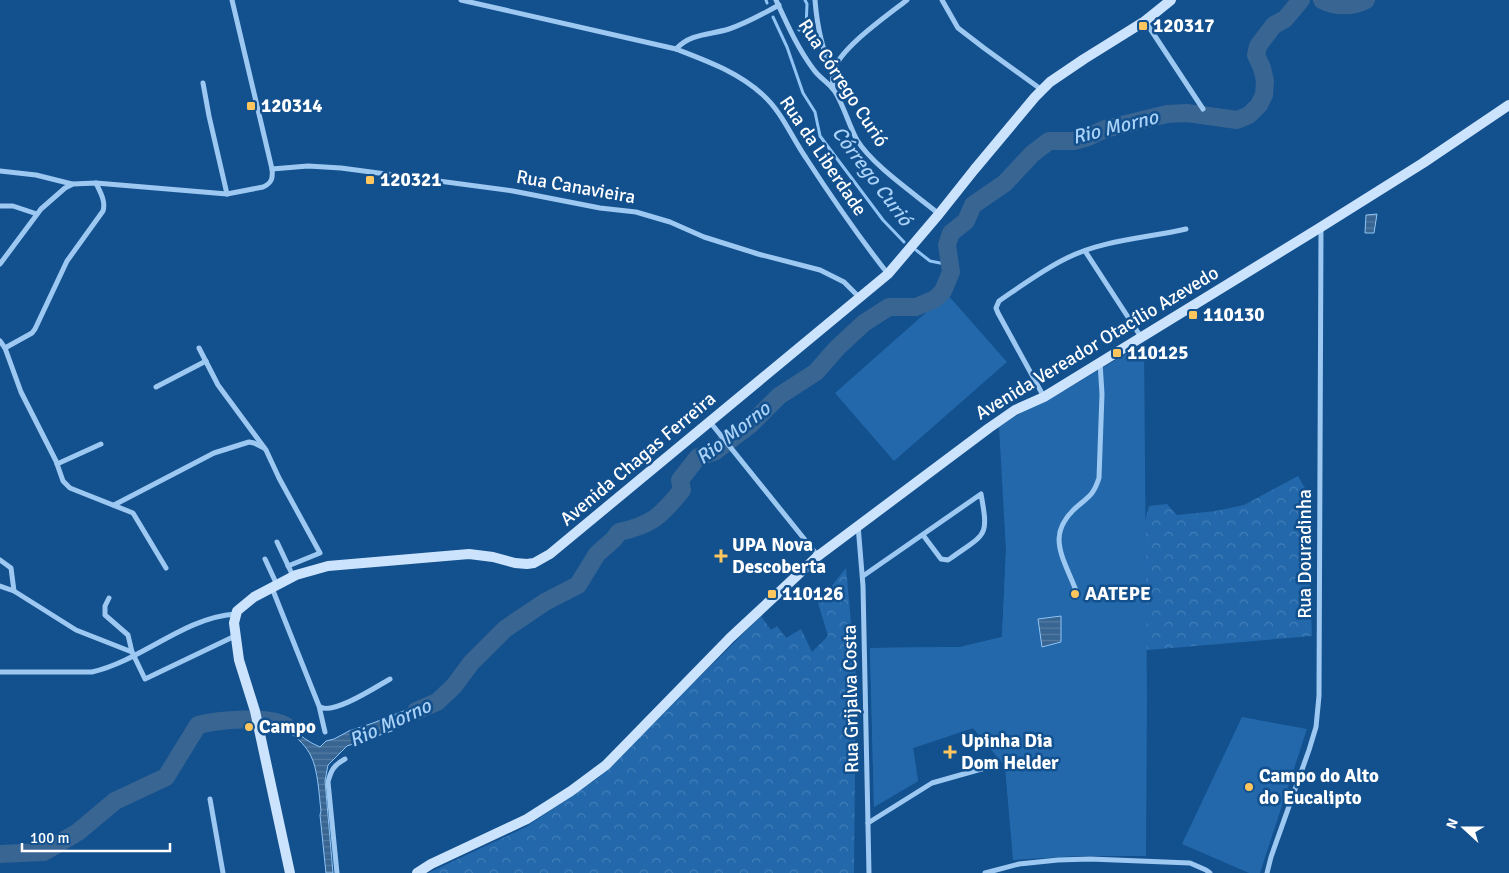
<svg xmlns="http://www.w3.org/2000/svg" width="1509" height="873" font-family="Signika,sans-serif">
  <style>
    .forest { fill: url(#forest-crowns) }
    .pitch { fill: #2268ab }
    .water { fill: url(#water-rules); stroke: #8fc4f4 }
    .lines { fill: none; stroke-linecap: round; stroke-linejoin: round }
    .stream { stroke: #8fc4f4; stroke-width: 3 }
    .river { stroke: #386592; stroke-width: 18 }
    .street { stroke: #9dc8f1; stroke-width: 5 }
    .secondary { stroke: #cbe3fc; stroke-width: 10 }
    .poi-dot { fill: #ffc65d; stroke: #13508e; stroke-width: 2 }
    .labels { text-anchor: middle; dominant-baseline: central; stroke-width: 5; stroke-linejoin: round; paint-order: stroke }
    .poi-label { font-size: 19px; font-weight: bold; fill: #fff; stroke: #13508e; text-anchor: start }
    .street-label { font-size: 19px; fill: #fff; stroke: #13508e }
    .water-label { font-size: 20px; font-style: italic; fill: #a9d2f8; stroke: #13508e }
  </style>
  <defs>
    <pattern id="forest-crowns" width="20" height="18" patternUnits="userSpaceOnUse" patternTransform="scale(1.25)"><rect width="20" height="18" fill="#2268ab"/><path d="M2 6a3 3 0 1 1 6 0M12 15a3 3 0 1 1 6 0" fill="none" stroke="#437fb8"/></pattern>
    <pattern id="water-rules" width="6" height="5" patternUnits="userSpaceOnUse" patternTransform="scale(1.25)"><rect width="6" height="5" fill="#386592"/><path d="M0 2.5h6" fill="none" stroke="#567ca2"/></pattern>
  </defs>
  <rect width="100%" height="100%" fill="#13508e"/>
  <g class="forest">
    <path d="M 1298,476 L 1306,490 L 1312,636 L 1136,651 L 1013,853 L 1005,766 L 973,728 L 913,748 L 918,781 L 874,807 L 870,648 L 960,647 L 1002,637 L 1006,551 L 1143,529 L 1149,506 L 1167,504 L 1177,515 L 1216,511 L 1244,505 Z"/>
    <path d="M 846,568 L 856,677 L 854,873 L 428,873 L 526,827 L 597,779 L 761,616 L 771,630 L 777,626 L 786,638 L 801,629 L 812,652 L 828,636 L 818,603 Z"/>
  </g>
  <g class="pitch">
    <path d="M 947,294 L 1007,362 L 894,461 L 835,393 Z"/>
    <path d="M 1144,343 L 1147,697 L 1146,856 L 1080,856 L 1013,860 L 1005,766 L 973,728 L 913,748 L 918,781 L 874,807 L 870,648 L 960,647 L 1002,637 L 1006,551 L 999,427 L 1025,410 L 1067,389 Z"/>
    <path d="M 1242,717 L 1307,729 L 1260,873 L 1249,873 L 1182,844 Z"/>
  </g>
  <g class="water">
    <path d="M 1377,214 L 1374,233 L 1365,233 L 1366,215 Z"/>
    <path d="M 1061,616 L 1061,642 L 1042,647 L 1038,619 Z"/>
    <path d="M 434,699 L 439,703 L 392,731 L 347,746 L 328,765 L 325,781 L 333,873 L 326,873 L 320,815 L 321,811 C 319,795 318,770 311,756 C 302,738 283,726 264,724 L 262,713 C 287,718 297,738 320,747 L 326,741 L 334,739 L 349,731 L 373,723 Z"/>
  </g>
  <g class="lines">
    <g class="stream">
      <path d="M 766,0 L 767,3"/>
      <path d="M 773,17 L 787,47 L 803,93 L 815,112 L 820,136 L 883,220 L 904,242"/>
      <path d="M 799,30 L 806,28 L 807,4 L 805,0"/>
      <path d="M 916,250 L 930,261 L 950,265"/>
    </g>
    <g class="river">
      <path d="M 1322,0 C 1335,7 1353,7 1366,0"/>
      <path d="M 416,711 L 437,702 L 454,686 L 471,663 L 505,629 L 545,602 L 578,585 L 597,554 L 614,539 L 619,532 C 652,525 661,516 682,490 L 680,480 L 698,457 L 714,452 L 751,424 L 779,396 L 816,372 L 837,348 L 864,323 L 889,307 L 916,307 L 935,299 L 943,291 L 951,272 L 947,245 L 951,233 L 966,221 L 973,205 L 1005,183 L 1032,154 L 1049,141 L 1074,141 L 1088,137 L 1105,129 L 1167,114 L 1187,113 L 1237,120 L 1249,115 L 1259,105 L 1264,95 L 1265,81 L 1262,68 L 1256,55 L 1258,46 L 1274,25 L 1285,19 L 1301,0"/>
      <path d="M 0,854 L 44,852 L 78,832 L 115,801 L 166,777 L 198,725 C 217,720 269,715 286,726"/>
    </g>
    <g class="street">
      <path d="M 461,0 L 676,49 C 707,61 738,72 763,95 C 782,112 792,138 806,158 C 832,198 859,237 888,274"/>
      <path d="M 776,0 C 787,24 798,49 814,70 C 819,77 827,82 833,89 C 842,100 849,126 857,140 C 873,166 915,194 939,214"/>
      <path d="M 815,0 C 817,26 822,50 833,73"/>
      <path d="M 942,0 L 958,28 L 984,48 L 1042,90"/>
      <path d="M 1145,21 L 1203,109"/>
      <path d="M 676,49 C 691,33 710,35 729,29 C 747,23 763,14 779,5"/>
      <path d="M 203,83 L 209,116 L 227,194"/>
      <path d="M 833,89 C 833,84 832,78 833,73 C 837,50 888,15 907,0"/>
      <path d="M 272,169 L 308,166 L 341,168 L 513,191 L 600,208 L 636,212 L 670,222 L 704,237 L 758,254 L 820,270 L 844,282 L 859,297"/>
      <path d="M 0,171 L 36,175 L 72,184"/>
      <path d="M 0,206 L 13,206 L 37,214"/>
      <path d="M 1085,251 L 1141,337"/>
      <path d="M 0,264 L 41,209 L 65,188 L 73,184 L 96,183 L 227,194 L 263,187 C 272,183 273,178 272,169 L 232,0"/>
      <path d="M 0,341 L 5,348 L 21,392 L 56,461 L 63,481 L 70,488 L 133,513 L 166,568"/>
      <path d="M 5,348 L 32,333 L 35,329 L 67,261 L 103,211 C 106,201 100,192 96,183"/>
      <path d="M 199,348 L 218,385 L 266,450 L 279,478 L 320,553 L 288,566"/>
      <path d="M 156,387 L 206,361"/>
      <path d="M 1044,397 L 998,313 L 996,308 L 999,301 C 1021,286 1044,269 1067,258 C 1103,240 1147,238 1186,229"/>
      <path d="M 710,422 L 818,556"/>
      <path d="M 57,464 L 101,444"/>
      <path d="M 114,505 L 214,453 L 249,442 L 254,443 L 264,448"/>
      <path d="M 858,525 L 863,586 L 869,873"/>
      <path d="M 277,542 L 293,576"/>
      <path d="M 265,559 L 277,585"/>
      <path d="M 0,560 L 11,568 L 14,591 L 76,630 L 132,652"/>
      <path d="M 863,576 L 981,494 C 989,538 986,533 951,558 L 948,560 L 941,559 L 923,535"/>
      <path d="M 0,586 L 14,591"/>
      <path d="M 272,588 L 319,706 L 325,732"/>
      <path d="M 1075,588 C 1062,555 1045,533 1079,505 C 1091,495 1094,493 1099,478 L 1102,394 L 1100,362"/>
      <path d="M 109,598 L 105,606 L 105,615 L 128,635 L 132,652 L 145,679 L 235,636"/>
      <path d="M 0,672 L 92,672 C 143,660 183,618 235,614"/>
      <path d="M 320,707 C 333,715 376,687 390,679"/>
      <path d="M 210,799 L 223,873"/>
      <path d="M 868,823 L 932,783 L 992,766"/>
      <path d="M 337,873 L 328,782 C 331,770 334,765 345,759"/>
      <path d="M 985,873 L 1019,864 L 1058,860 L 1090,859 L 1190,863 L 1206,870 L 1210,873"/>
      <path d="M 1267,873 L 1271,857 L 1309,750 L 1316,727 L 1319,696 L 1321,228"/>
    </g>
    <g class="secondary">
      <path d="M 290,873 L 255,711 L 239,660 L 234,623 L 237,611 L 254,597 L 296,575 L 328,566 L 469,554 L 493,557 L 515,563 L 527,564 L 534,563 L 550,554 L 888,274 L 939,214 L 974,170 L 1035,97 L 1050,82 L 1084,59 L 1145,21 L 1171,0"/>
      <path d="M 417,873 L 431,864 L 527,819 L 571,791 L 606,765 L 730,638 L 818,556 L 989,428 L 1015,410 L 1044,397 L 1321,227 L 1423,163 L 1509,105"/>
    </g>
  </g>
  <g class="poi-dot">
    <rect x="1138" y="21" width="10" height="10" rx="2.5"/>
    <rect x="246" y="101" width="10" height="10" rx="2.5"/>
    <rect x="365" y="175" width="10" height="10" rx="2.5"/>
    <rect x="1188" y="310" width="10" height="10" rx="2.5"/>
    <rect x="1112" y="348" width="10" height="10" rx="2.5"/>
    <path d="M718.5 548.5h5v5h5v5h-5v5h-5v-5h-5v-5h5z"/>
    <rect x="767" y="589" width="10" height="10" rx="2.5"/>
    <circle cx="1075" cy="594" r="5"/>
    <circle cx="249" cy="727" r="5"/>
    <path d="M947.5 744.5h5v5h5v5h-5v5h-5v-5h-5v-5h5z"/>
    <circle cx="1249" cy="787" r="5"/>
  </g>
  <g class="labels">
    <g class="poi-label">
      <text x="1153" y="26">120317</text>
      <text x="261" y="106">120314</text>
      <text x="380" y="180">120321</text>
      <text x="1203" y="315">110130</text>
      <text x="1127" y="353">110125</text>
      <text x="732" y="545">UPA Nova<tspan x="732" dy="22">Descoberta</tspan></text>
      <text x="782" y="594">110126</text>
      <text x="1085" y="594">AATEPE</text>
      <text x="259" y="727">Campo</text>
      <text x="961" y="741">Upinha Dia<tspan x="961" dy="22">Dom Helder</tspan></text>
      <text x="1259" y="776">Campo do Alto<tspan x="1259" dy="22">do Eucalipto</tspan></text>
    </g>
    <g class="street-label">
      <text transform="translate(843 83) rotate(57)">Rua Córrego Curió</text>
      <text transform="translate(823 156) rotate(56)">Rua da Liberdade</text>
      <text transform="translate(576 187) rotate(10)">Rua Canavieira</text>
      <text transform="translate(1097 343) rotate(-31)">Avenida Vereador Otacílio Azevedo</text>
      <text transform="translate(638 459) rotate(-40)">Avenida Chagas Ferreira</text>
      <text transform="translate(1305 554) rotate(-90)">Rua Douradinha</text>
      <text transform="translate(851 699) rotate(-91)">Rua Grijalva Costa</text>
    </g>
    <g class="water-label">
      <text transform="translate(1115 127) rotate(-14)">Rio Morno</text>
      <text transform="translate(872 176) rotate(53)">Córrego Curió</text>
      <text transform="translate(733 433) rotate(-38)">Rio Morno</text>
      <text transform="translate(390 723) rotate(-25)">Rio Morno</text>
    </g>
  </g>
  <g transform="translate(1464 828) rotate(291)" stroke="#13508e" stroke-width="4" paint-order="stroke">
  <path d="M0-4L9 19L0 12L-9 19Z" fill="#ffffff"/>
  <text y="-8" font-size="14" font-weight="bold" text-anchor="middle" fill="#ffffff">N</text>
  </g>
  <path d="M22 843v8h148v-8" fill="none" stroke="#ffffff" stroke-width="2.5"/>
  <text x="30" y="843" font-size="15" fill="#ffffff" stroke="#13508e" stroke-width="4" paint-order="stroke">100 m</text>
</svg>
